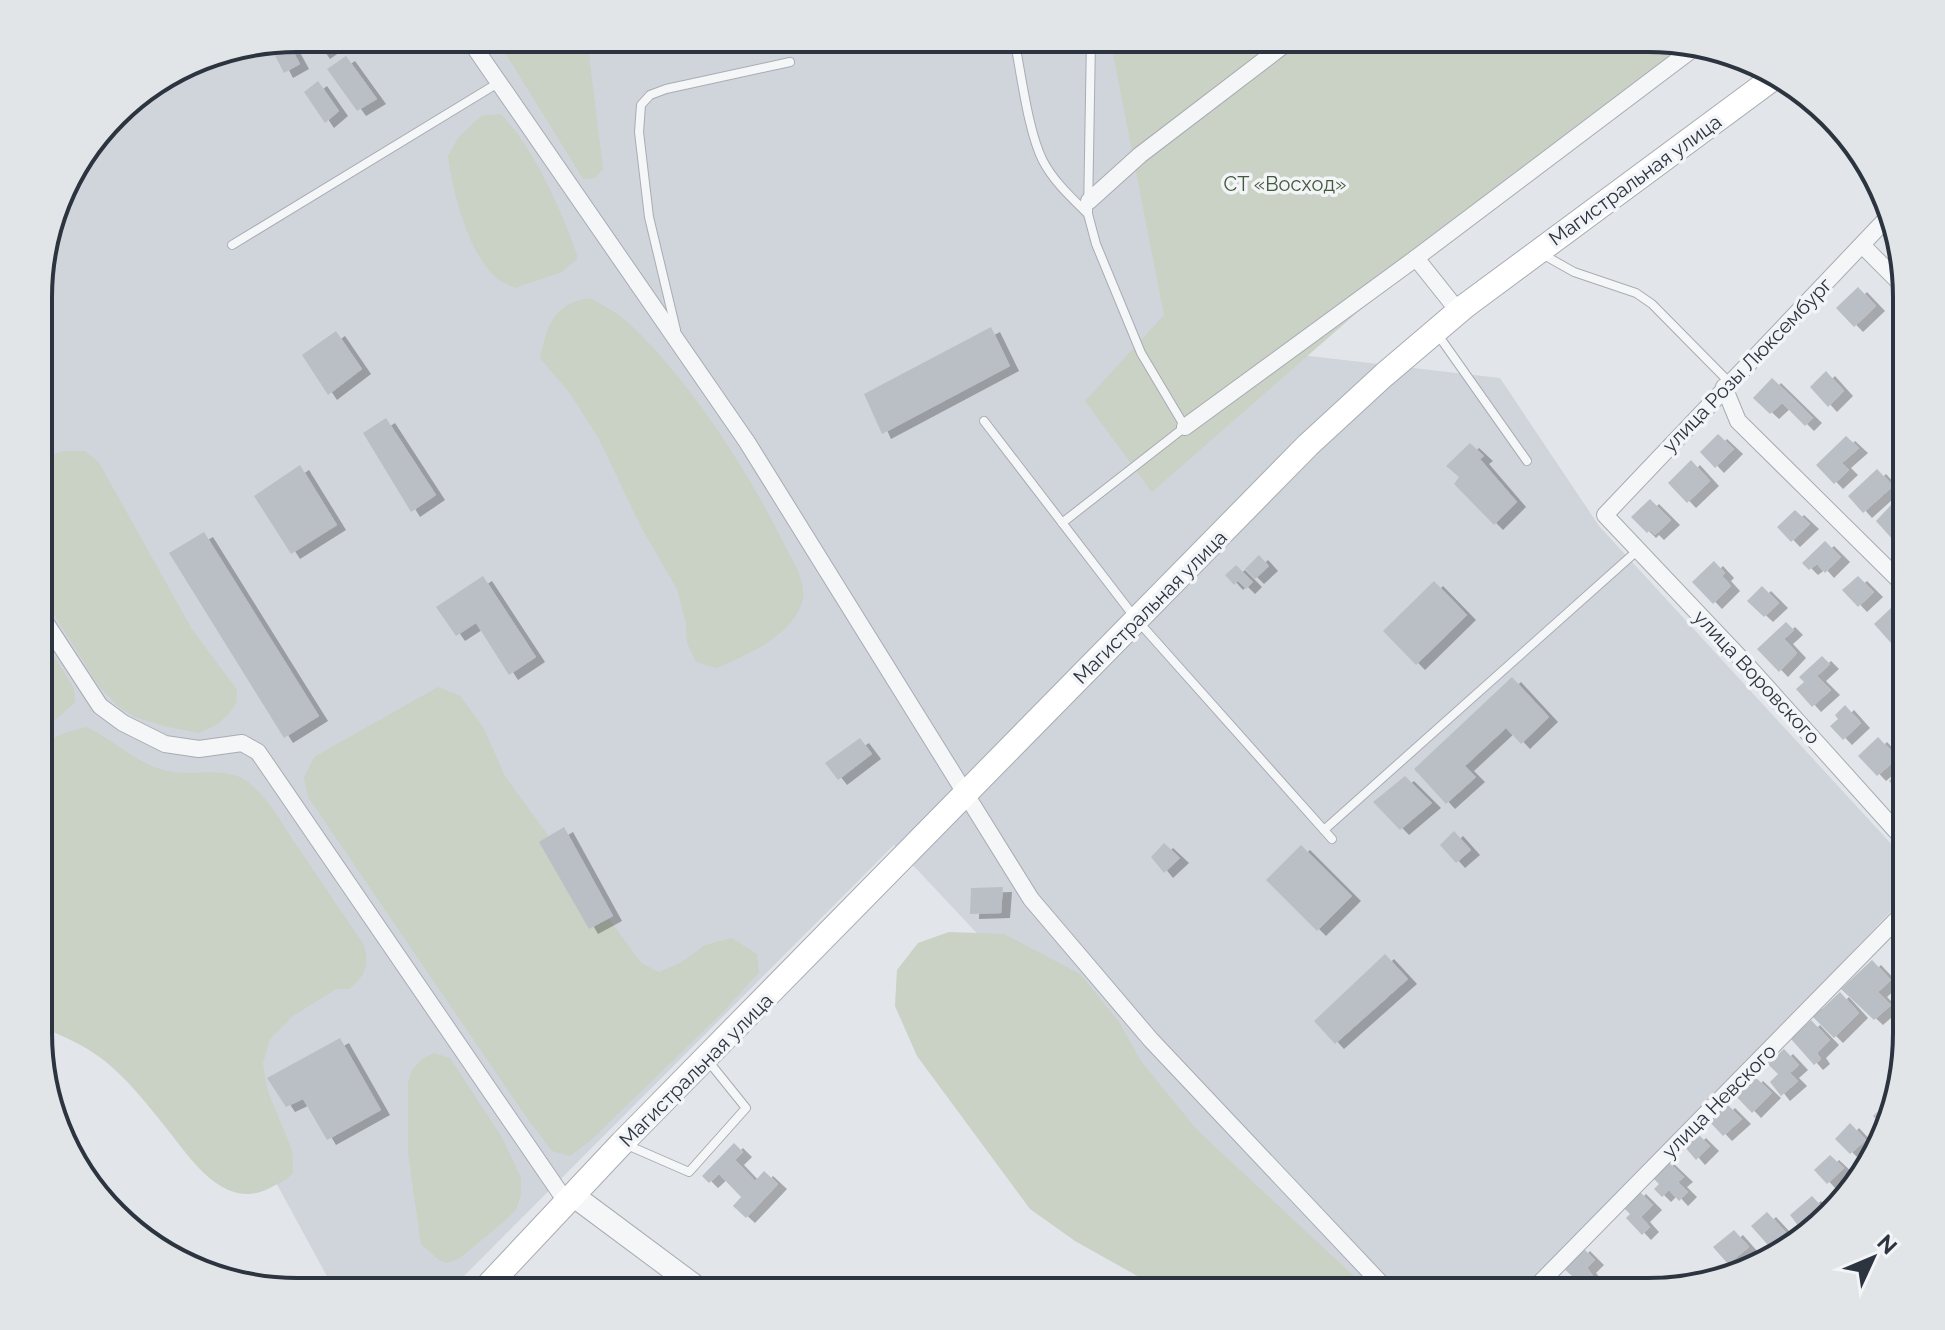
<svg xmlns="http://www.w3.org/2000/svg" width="1945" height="1330" font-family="Raleway,sans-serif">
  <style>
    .built { fill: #d0d5db }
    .green { fill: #c9d2c4 }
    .building { fill: #babfc6; filter: url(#shadow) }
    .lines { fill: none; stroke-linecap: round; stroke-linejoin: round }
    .service-casing { stroke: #a8acb3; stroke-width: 10 }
    .minor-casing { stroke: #a8acb3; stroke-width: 18 }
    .tertiary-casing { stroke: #a8acb3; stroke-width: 24 }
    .secondary-casing { stroke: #a8acb3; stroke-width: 26 }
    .service { stroke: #f5f6f8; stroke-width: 8 }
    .minor { stroke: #f5f6f8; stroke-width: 16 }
    .tertiary { stroke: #f5f6f8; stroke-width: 22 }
    .secondary { stroke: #fff; stroke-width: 24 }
    .labels { text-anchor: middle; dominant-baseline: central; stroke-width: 7; stroke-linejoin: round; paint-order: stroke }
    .street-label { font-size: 20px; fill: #2c3440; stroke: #f2f4f7 }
    .park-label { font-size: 20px; fill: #425a3a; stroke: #f2f4f7 }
    .rim { fill: none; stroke: #2c3440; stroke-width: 4 }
  </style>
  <defs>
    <filter id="shadow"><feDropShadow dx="9" dy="5" stdDeviation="0" flood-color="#0004"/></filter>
  </defs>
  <rect width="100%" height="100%" fill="#e2e5e9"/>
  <path class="built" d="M 297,38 L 1161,38 L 1189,342 L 1500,378 L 1599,526 L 1906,860 L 1906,895 L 1532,1292 L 1314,1292 L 894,845 L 448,1292 L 335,1291 L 40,749 L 40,264 L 65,182 L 126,103 L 198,58 Z"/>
  <g class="green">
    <path d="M 496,38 L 587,38 L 603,169 L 595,178 L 583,179 Z"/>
    <path d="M 1110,38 L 1664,39 L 1706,47 L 1401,274 L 1152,492 L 1085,401 L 1164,315 Z"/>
    <path d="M 501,114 C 534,148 563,213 578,258 L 562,272 L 515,288 C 510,285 502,283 498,279 C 468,255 453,192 448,156 L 458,138 L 481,116 Z"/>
    <path d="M 590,298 C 607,307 622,316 635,329 C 692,385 747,469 782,540 C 790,557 809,583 802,603 C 790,637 747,655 716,668 L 696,662 L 687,643 L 686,623 L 677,589 L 642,529 L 599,439 L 569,392 L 540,358 C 548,325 552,304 590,298 Z"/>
    <path d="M 64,451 L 85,451 L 99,463 L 192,629 L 237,690 L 236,703 L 229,714 L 216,725 L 199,733 L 163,726 L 135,717 L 120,708 L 98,685 L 40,592 L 40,458 Z"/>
    <path d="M 40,634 L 74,688 L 75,702 L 55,720 L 40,726 Z"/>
    <path d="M 438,687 L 460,696 L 483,727 L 505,776 L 641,963 L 659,972 L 680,963 L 705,945 L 732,938 L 757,954 L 759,972 L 724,1011 L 590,1141 L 570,1156 L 552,1151 L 529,1121 L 308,797 L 304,778 L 314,757 Z"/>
    <path d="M 86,727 C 115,740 141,768 173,772 C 196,775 225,767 245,780 C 267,795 281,822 295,843 C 318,877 341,911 364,945 C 369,965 366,976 349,989 L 336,989 L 293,1016 L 270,1039 L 263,1063 L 267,1089 L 292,1150 L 293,1173 C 286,1181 277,1184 268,1189 C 221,1211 188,1154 163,1124 C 148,1105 132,1085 114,1069 C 93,1049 67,1037 40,1027 L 40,745 L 64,733 Z"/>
    <path d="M 949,932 L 1004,934 L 1080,974 L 1119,1022 L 1141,1061 L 1197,1130 L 1371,1292 L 1166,1292 L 1075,1241 L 1030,1209 L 917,1056 L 895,1006 L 897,970 L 918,943 Z"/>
    <path d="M 434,1053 L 450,1058 L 503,1139 L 521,1178 L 521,1194 L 516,1210 L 500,1225 L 460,1258 L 447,1263 L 439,1260 L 421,1244 L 408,1153 L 408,1082 L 412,1070 L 423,1058 Z"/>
  </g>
  <g class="building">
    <path d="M 310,38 L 333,38 L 337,43 L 321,54 Z"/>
    <path d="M 287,40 L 300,64 L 284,73 L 269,44 Z"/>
    <path d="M 346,56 L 377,99 L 357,111 L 327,69 Z"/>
    <path d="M 318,81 L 339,111 L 325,123 L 304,92 Z"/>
    <path d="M 1858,287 L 1876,306 L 1854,327 L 1836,308 Z"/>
    <path d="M 991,327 L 1010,366 L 882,434 L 864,394 Z"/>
    <path d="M 336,331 L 362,369 L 328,395 L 302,355 Z"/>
    <path d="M 1826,371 L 1844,391 L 1828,407 L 1810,387 Z"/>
    <path d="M 1772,378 L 1813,418 L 1805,426 L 1782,403 L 1770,414 L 1753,398 Z"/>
    <path d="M 386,418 L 436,495 L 411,512 L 363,433 Z"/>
    <path d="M 1718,434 L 1734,449 L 1715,468 L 1700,452 Z"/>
    <path d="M 1846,436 L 1859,448 L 1842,463 L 1849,470 L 1834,484 L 1816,465 Z"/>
    <path d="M 1470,443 L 1484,456 L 1480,459 L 1517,502 L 1494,525 L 1454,484 L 1459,477 L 1446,466 Z"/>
    <path d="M 1691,460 L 1710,481 L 1687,503 L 1668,483 Z"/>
    <path d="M 300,465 L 337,525 L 291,554 L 254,496 Z"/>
    <path d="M 1877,469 L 1893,486 L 1863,513 L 1848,496 Z"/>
    <path d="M 1906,498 L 1906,528 L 1894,541 L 1876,521 L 1891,505 L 1895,510 Z"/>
    <path d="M 1650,499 L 1671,520 L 1655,535 L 1650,530 L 1647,533 L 1631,517 Z"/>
    <path d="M 1795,510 L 1810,524 L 1791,542 L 1777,527 Z"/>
    <path d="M 204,532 L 319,716 L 284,738 L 169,553 Z"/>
    <path d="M 1825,541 L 1841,557 L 1825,573 L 1817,564 L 1809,570 L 1802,563 Z"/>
    <path d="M 1259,555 L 1269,566 L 1255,579 L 1245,569 Z"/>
    <path d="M 1714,561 L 1725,573 L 1722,576 L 1731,586 L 1713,604 L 1692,582 Z"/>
    <path d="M 1236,565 L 1253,582 L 1246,589 L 1238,581 L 1234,585 L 1225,575 Z"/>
    <path d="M 483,576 L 536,657 L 509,675 L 476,623 L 456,636 L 436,607 Z"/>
    <path d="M 1858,576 L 1874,592 L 1858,607 L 1842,590 Z"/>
    <path d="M 1434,581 L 1467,615 L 1416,665 L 1383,631 Z"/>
    <path d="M 1762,586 L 1779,603 L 1764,617 L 1747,601 Z"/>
    <path d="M 1891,608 L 1906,623 L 1906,627 L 1891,643 L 1874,624 Z"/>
    <path d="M 1786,622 L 1794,630 L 1784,639 L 1797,653 L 1779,672 L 1757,649 Z"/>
    <path d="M 1822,656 L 1830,664 L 1817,676 L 1831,690 L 1812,707 L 1796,689 L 1804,682 L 1799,677 Z"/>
    <path d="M 1512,677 L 1549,717 L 1521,744 L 1506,728 L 1465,766 L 1476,777 L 1446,804 L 1414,769 Z"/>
    <path d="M 1845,705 L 1861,723 L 1843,740 L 1830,726 L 1838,719 L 1835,715 Z"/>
    <path d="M 1878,737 L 1898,758 L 1877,776 L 1858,756 Z"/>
    <path d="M 860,738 L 872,754 L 838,780 L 825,763 Z"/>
    <path d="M 1905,766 L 1906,768 L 1906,806 L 1894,793 L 1897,790 L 1889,781 Z"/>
    <path d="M 1405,776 L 1432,803 L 1400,830 L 1373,802 Z"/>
    <path d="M 564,827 L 613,916 L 589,929 L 539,842 Z"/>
    <path d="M 1454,831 L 1471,850 L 1456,863 L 1440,845 Z"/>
    <path d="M 1164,843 L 1180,858 L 1164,873 L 1151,857 Z"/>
    <path d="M 1301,845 L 1352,896 L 1317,931 L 1266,880 Z"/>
    <path d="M 1003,887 L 1001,913 L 970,914 L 971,888 Z"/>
    <path d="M 1385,954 L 1408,979 L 1335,1044 L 1314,1021 Z"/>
    <path d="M 1872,960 L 1891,980 L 1878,992 L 1891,1005 L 1874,1020 L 1841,989 Z"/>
    <path d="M 1840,992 L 1859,1013 L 1834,1038 L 1811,1015 L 1819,1006 L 1822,1009 Z"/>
    <path d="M 1811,1020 L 1830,1040 L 1817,1053 L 1821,1059 L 1814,1065 L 1791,1039 Z"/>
    <path d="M 340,1038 L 381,1110 L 327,1140 L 303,1099 L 286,1107 L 267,1078 Z"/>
    <path d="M 1784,1049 L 1799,1065 L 1790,1073 L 1798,1081 L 1781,1096 L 1770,1082 L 1778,1074 L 1768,1064 Z"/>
    <path d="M 1754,1076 L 1772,1093 L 1752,1113 L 1735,1095 Z"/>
    <path d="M 1888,1102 L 1895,1109 L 1893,1117 L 1885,1129 L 1873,1116 Z"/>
    <path d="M 1726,1103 L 1742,1119 L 1723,1136 L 1708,1120 Z"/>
    <path d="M 1850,1123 L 1866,1140 L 1850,1154 L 1835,1139 Z"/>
    <path d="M 1697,1133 L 1710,1146 L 1696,1160 L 1684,1146 Z"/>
    <path d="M 734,1143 L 743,1152 L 735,1160 L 755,1181 L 764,1171 L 778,1184 L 746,1218 L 733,1206 L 741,1197 L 719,1174 L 709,1183 L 702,1176 Z"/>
    <path d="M 1830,1155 L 1844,1168 L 1827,1184 L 1814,1170 Z"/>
    <path d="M 1665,1159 L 1684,1177 L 1678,1182 L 1688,1192 L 1679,1201 L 1669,1190 L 1662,1197 L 1654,1189 L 1659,1184 L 1650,1175 Z"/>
    <path d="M 1637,1189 L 1653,1205 L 1641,1217 L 1650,1227 L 1642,1235 L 1626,1218 L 1630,1214 L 1621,1205 Z"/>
    <path d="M 1812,1196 L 1827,1212 L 1803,1232 L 1790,1215 Z"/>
    <path d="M 1767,1212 L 1793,1240 L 1776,1254 L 1751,1226 Z"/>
    <path d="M 1734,1230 L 1749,1247 L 1728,1264 L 1713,1247 Z"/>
    <path d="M 1581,1246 L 1595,1260 L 1587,1268 L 1593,1276 L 1583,1286 L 1561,1266 Z"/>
  </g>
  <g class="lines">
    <defs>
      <g id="service">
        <path d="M 1014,38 C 1021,72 1028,132 1043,161 C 1054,182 1072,198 1088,214"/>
        <path d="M 232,245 L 498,83"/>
        <path d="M 1542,254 L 1574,272 L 1636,293 L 1652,304 L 1729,382"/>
        <path d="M 676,330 L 649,217 L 639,132 L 641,105 L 650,95 L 666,89 L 790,62"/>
        <path d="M 1436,332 L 1527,461"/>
        <path d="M 984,421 L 1136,619 L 1332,839"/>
        <path d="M 1062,523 L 1185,427 L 1141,353 L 1096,244 L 1088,214 L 1091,38"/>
        <path d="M 1324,830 L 1638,550"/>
        <path d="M 627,1145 L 689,1172 L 746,1108 L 709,1062"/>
      </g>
      <g id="minor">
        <path d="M 468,38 L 747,442 L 1031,899 L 1151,1040 L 1389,1292"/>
        <path d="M 1089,201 L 1140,155 L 1293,38"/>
        <path d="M 1889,216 L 1605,515 L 1746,664 L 1906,842"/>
        <path d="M 1863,246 L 1906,289"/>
        <path d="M 1416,258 L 1459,312"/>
        <path d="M 1724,387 L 1738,421 L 1906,587"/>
        <path d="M 1185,427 L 1416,258 L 1698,45"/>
        <path d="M 40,614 L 100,706 L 123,723 L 165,744 L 199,749 L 242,743 L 258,752 L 567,1203"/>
        <path d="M 1531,1292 L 1906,910"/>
      </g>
      <path id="tertiary" d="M 574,1196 L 703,1292"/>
      <path id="secondary" d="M 482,1292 L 622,1143 L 1308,445 L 1384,375 L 1465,306 L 1776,76"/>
    </defs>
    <use href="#service" class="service-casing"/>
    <use href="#minor" class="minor-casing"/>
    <use href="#tertiary" class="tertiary-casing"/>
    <use href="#secondary" class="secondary-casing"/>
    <use href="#service" class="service"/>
    <use href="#minor" class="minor"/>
    <use href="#tertiary" class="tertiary"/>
    <use href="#secondary" class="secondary"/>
  </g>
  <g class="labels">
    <g class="street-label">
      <text transform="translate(1635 180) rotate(-36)">Магистральная улица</text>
      <text transform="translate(1747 365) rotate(-46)">улица Розы Люксембург</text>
      <text transform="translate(1150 607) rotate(-45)">Магистральная улица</text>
      <text transform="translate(1757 677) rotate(47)">улица Воровского</text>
      <text transform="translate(696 1070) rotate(-45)">Магистральная улица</text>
      <text transform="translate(1719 1101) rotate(-45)">улица Невского</text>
    </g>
    <g class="park-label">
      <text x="1285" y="184">СТ «Восход»</text>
    </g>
  </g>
  <path d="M0 0H1945V1330H0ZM297 52H1648A245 245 0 0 1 1893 297V1033A245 245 0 0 1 1648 1278H297A245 245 0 0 1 52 1033V297A245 245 0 0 1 297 52Z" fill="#e2e5e8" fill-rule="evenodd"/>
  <path class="rim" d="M297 52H1648A245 245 0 0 1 1893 297V1033A245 245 0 0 1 1648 1278H297A245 245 0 0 1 52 1033V297A245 245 0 0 1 297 52Z"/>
  <g transform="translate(1873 1258) rotate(46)" stroke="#f2f4f7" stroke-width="6" paint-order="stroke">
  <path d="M0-6L14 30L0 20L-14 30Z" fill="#2c3440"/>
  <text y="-12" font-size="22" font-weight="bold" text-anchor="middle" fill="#2c3440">N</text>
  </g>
</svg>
